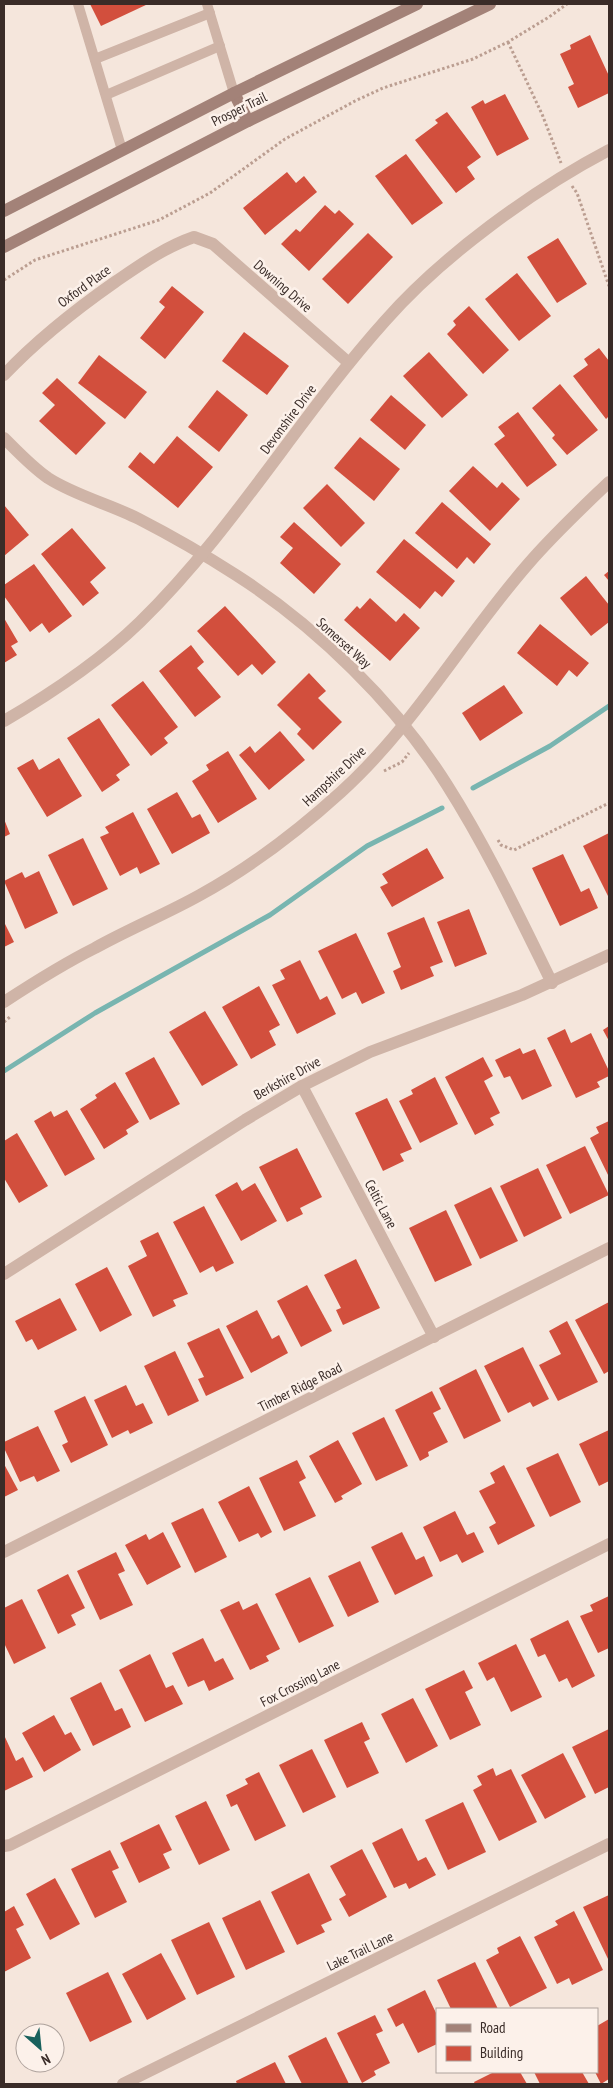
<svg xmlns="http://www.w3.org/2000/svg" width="613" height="2088" font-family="'PT Sans Narrow',sans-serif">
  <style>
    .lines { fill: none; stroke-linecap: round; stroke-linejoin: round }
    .stream { stroke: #78b5b0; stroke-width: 5 }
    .building { fill: #d24f3d }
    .path { stroke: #bb9e91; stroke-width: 3; stroke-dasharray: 2.5 2.5; stroke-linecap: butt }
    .service { stroke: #cfb4a7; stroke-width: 10 }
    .minor { stroke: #cfb4a7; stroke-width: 12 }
    .secondary { stroke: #a38278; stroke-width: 12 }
    .labels { text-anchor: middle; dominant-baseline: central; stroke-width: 5; stroke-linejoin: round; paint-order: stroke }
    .street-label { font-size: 14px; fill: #3a2c28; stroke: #fcf1ea }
  </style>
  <rect width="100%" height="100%" fill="#f5e6dc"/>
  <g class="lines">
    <g class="stream">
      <path d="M 473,788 L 550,746 L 609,706"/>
      <path d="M 4,1071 L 95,1013 L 270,915 L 367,846 L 442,808"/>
    </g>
  </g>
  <g class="building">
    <path d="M 90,4 L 148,4 L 101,26 Z"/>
    <path d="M 590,35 L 609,76 L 609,93 L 578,108 L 568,87 L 574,84 L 560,54 L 571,49 L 570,45 Z"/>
    <path d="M 505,94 L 529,139 L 497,156 L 471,107 L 483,100 L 485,104 Z"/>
    <path d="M 447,112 L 481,157 L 467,167 L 475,179 L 456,193 L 415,140 L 438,123 L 435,120 Z"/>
    <path d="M 406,154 L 443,203 L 412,225 L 375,176 Z"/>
    <path d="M 287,172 L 296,183 L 304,176 L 317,192 L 265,235 L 243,208 Z"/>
    <path d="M 325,205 L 335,214 L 339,210 L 354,224 L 309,271 L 281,244 L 296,229 L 300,232 Z"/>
    <path d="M 368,233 L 393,257 L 348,304 L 322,279 Z"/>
    <path d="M 558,238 L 587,284 L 557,303 L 527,257 Z"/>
    <path d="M 517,273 L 551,316 L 519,341 L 485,299 Z"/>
    <path d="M 172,286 L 204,312 L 165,359 L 140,338 L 165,307 L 159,302 Z"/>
    <path d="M 469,306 L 509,350 L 483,374 L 447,334 L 456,325 L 453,321 Z"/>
    <path d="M 244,332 L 289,366 L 267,395 L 222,361 Z"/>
    <path d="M 599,348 L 609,361 L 609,416 L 606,419 L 573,376 L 588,365 L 584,359 Z"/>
    <path d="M 429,352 L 468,395 L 442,418 L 403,376 Z"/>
    <path d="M 99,355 L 147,392 L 125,419 L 78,383 Z"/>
    <path d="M 57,378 L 106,423 L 76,455 L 39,421 L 55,405 L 42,393 Z"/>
    <path d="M 560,384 L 598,430 L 567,455 L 552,438 L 555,435 L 532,408 Z"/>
    <path d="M 217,390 L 248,415 L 219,452 L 188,427 Z"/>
    <path d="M 391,395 L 426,425 L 405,450 L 370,420 Z"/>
    <path d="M 518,412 L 557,465 L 527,487 L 494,444 L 505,436 L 498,427 Z"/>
    <path d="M 177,436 L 213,467 L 178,508 L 128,467 L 140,452 L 154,464 Z"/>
    <path d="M 360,437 L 400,469 L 374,501 L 334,468 Z"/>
    <path d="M 473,466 L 497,488 L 502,482 L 520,499 L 490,531 L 449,491 Z"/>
    <path d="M 327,484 L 365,523 L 341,547 L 303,508 Z"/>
    <path d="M 442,502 L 491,544 L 474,564 L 467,557 L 457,569 L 415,533 Z"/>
    <path d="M 4,505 L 29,535 L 4,556 Z"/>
    <path d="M 294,522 L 341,564 L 314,594 L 280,563 L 293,548 L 280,537 Z"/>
    <path d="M 72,528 L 106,568 L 90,582 L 99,593 L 83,606 L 41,554 Z"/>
    <path d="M 404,539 L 455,581 L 442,597 L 435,591 L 420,609 L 376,572 Z"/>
    <path d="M 34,564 L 72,616 L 49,633 L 42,623 L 30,632 L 4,596 L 4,585 Z"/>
    <path d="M 609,571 L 609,581 L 604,575 Z"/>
    <path d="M 586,576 L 609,605 L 609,622 L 591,636 L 560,598 Z"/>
    <path d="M 370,598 L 396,622 L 404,613 L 420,628 L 390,661 L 344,620 L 357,606 L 360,609 Z"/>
    <path d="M 225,606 L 276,662 L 262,675 L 252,664 L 238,676 L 197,631 Z"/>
    <path d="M 4,618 L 18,642 L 11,646 L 17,655 L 4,663 Z"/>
    <path d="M 540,624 L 589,663 L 577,677 L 569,670 L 557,686 L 517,653 Z"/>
    <path d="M 191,645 L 204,662 L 197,668 L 221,697 L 195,717 L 159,671 Z"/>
    <path d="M 309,673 L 326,691 L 318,698 L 342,722 L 313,750 L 297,734 L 301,729 L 277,705 Z"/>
    <path d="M 143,681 L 178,727 L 164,738 L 168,743 L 151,756 L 111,705 Z"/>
    <path d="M 504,685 L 523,713 L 480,741 L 462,713 Z"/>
    <path d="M 99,718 L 130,765 L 116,775 L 120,780 L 102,792 L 67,738 Z"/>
    <path d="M 280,731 L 305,760 L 269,790 L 239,755 L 250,746 L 255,753 Z"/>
    <path d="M 228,751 L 257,799 L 218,823 L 192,781 L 209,770 L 206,765 Z"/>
    <path d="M 59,758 L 82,796 L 47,817 L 17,768 L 33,759 L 39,770 Z"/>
    <path d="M 177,792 L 192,818 L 200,814 L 210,833 L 172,854 L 147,809 Z"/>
    <path d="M 133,812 L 160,864 L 140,874 L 137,867 L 120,876 L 100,837 L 109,833 L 105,827 Z"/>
    <path d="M 4,819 L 10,834 L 4,837 Z"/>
    <path d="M 609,833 L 609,898 L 583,846 Z"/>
    <path d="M 83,838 L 108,889 L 73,906 L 48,855 Z"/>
    <path d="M 427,848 L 444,878 L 392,907 L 380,887 L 388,883 L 382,874 Z"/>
    <path d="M 563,854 L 581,892 L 589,888 L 598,908 L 560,926 L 532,868 Z"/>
    <path d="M 39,871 L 58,913 L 25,929 L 4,881 L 22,872 L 25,878 Z"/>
    <path d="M 469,909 L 487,954 L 455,967 L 437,922 Z"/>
    <path d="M 424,917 L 443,962 L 430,967 L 434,976 L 401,990 L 393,971 L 401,967 L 387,933 Z"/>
    <path d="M 4,922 L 14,942 L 4,947 Z"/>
    <path d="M 356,933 L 385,993 L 362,1004 L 356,992 L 342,999 L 318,951 Z"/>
    <path d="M 300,960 L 320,1000 L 327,996 L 336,1014 L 297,1034 L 272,985 L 285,979 L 280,970 Z"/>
    <path d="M 259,986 L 280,1025 L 269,1031 L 276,1045 L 251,1059 L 222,1007 Z"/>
    <path d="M 205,1011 L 238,1065 L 202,1086 L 169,1032 Z"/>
    <path d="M 609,1026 L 609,1041 L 603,1030 Z"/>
    <path d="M 565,1029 L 571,1043 L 591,1033 L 609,1071 L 609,1076 L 597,1082 L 600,1087 L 576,1098 L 547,1038 Z"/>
    <path d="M 520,1048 L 523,1054 L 535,1049 L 552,1086 L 522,1100 L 510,1076 L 504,1078 L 495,1060 Z"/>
    <path d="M 154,1057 L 180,1104 L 150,1120 L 125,1073 Z"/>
    <path d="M 483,1057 L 493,1076 L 484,1081 L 500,1113 L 490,1118 L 494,1125 L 475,1135 L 445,1077 Z"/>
    <path d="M 435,1077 L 458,1124 L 420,1143 L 399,1101 L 413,1094 L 411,1090 Z"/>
    <path d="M 115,1082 L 139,1122 L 126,1130 L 128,1134 L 104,1149 L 80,1109 L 97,1098 L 95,1095 Z"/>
    <path d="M 387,1098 L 412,1149 L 400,1154 L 404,1161 L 383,1171 L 355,1113 Z"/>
    <path d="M 67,1110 L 95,1159 L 65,1176 L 34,1121 L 51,1111 L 54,1117 Z"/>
    <path d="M 609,1121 L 609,1177 L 590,1138 L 599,1133 L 596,1127 Z"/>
    <path d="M 17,1133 L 48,1186 L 19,1203 L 4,1178 L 4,1141 Z"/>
    <path d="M 585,1146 L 609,1195 L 570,1214 L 546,1165 Z"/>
    <path d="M 297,1148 L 322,1197 L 300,1208 L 303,1214 L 287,1222 L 259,1167 Z"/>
    <path d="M 538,1168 L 562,1218 L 524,1237 L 500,1186 Z"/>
    <path d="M 237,1182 L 242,1191 L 255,1183 L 277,1221 L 241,1241 L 215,1195 Z"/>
    <path d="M 491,1187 L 518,1241 L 480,1259 L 454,1205 Z"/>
    <path d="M 204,1206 L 234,1263 L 216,1272 L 213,1266 L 200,1273 L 173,1222 Z"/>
    <path d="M 446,1210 L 472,1265 L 435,1282 L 409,1228 Z"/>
    <path d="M 158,1232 L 188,1294 L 173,1300 L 176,1306 L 153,1317 L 128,1266 L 147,1256 L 140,1241 Z"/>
    <path d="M 356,1259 L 380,1308 L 343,1325 L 336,1310 L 341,1308 L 324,1275 Z"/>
    <path d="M 107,1267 L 132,1315 L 100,1332 L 75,1284 Z"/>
    <path d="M 307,1285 L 332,1331 L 301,1347 L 277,1301 Z"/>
    <path d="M 60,1298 L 77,1330 L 38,1350 L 32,1339 L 26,1342 L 15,1321 Z"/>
    <path d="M 609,1302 L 609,1371 L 604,1374 L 575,1320 Z"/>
    <path d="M 257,1310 L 272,1339 L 279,1335 L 288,1353 L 251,1373 L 226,1326 Z"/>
    <path d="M 567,1321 L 598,1382 L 558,1401 L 539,1365 L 561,1354 L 549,1331 Z"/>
    <path d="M 219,1328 L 244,1378 L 206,1396 L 198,1379 L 204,1377 L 187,1343 Z"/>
    <path d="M 523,1347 L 549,1399 L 533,1407 L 530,1402 L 508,1413 L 484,1366 Z"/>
    <path d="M 175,1351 L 199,1401 L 168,1416 L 144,1366 Z"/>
    <path d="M 476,1369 L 501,1421 L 464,1439 L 439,1388 Z"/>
    <path d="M 126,1385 L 136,1406 L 143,1403 L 153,1423 L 130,1434 L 128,1430 L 112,1438 L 94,1400 Z"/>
    <path d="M 432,1391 L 441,1409 L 433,1413 L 448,1442 L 428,1452 L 429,1456 L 420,1461 L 395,1410 Z"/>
    <path d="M 85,1396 L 108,1445 L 71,1463 L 62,1445 L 68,1442 L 54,1411 Z"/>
    <path d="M 384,1417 L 408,1466 L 376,1481 L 352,1433 Z"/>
    <path d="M 38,1426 L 60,1471 L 37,1482 L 34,1476 L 20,1482 L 4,1448 L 4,1442 Z"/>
    <path d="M 609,1430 L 609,1481 L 599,1486 L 579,1444 Z"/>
    <path d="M 338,1440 L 362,1484 L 341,1496 L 343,1499 L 335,1503 L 309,1456 Z"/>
    <path d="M 558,1453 L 581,1502 L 550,1517 L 526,1468 Z"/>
    <path d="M 297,1460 L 306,1478 L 299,1482 L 316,1516 L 284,1531 L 259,1478 Z"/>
    <path d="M 4,1464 L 18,1490 L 4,1497 Z"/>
    <path d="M 504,1465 L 535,1526 L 498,1545 L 489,1527 L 496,1523 L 479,1491 L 495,1483 L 490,1473 Z"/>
    <path d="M 249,1486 L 272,1532 L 261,1538 L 258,1533 L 239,1542 L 218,1502 Z"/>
    <path d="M 203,1508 L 227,1557 L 195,1573 L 171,1523 Z"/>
    <path d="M 455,1511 L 467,1535 L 474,1532 L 484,1552 L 462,1563 L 457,1554 L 440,1562 L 423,1527 Z"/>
    <path d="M 163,1532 L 181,1567 L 147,1585 L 125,1545 L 146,1534 L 149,1540 Z"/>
    <path d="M 402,1532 L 416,1560 L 424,1556 L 433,1576 L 395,1595 L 371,1547 Z"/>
    <path d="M 116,1552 L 125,1571 L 118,1574 L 133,1605 L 100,1620 L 77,1571 Z"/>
    <path d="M 360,1561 L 379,1602 L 348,1617 L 328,1576 Z"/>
    <path d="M 68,1574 L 85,1608 L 71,1615 L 76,1625 L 58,1634 L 37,1590 Z"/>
    <path d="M 310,1577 L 334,1626 L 299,1643 L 275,1594 Z"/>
    <path d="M 609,1596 L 609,1648 L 598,1653 L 580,1616 L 593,1611 L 590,1605 Z"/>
    <path d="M 22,1599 L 46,1648 L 14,1664 L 4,1643 L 4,1608 Z"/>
    <path d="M 239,1601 L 243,1610 L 257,1603 L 280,1649 L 266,1656 L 269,1661 L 250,1670 L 220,1610 Z"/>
    <path d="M 568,1620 L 595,1676 L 572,1688 L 567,1678 L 559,1682 L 545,1654 L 538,1657 L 530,1639 Z"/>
    <path d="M 203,1638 L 215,1662 L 223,1658 L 234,1679 L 209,1691 L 204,1680 L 188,1687 L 172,1653 Z"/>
    <path d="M 516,1644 L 542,1697 L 511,1712 L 494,1677 L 487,1681 L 478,1663 Z"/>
    <path d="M 150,1654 L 166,1688 L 173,1685 L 183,1704 L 145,1722 L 119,1670 Z"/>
    <path d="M 464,1670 L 473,1688 L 465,1692 L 481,1725 L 450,1740 L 425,1689 Z"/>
    <path d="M 101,1682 L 115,1711 L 122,1708 L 131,1727 L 93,1746 L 70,1698 Z"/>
    <path d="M 413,1698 L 438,1746 L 406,1763 L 381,1714 Z"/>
    <path d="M 54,1715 L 65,1735 L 71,1732 L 81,1750 L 44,1772 L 22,1733 Z"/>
    <path d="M 362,1722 L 370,1739 L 364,1742 L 379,1773 L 347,1788 L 324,1740 Z"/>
    <path d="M 609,1729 L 609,1787 L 595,1794 L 572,1747 Z"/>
    <path d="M 4,1735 L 16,1761 L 23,1757 L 33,1777 L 4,1791 Z"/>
    <path d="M 312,1749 L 336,1797 L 303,1813 L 279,1765 Z"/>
    <path d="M 563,1753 L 586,1797 L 545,1819 L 521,1775 Z"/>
    <path d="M 493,1768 L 496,1776 L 511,1769 L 537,1822 L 499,1841 L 473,1790 L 482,1785 L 477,1776 Z"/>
    <path d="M 259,1772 L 286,1826 L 255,1841 L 237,1804 L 231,1807 L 226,1795 L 248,1784 L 245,1779 Z"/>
    <path d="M 206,1801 L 230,1850 L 199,1865 L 175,1816 Z"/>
    <path d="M 463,1802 L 486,1852 L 448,1870 L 425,1820 Z"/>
    <path d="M 159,1824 L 172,1850 L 163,1854 L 170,1868 L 139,1883 L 120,1843 Z"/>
    <path d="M 402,1828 L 418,1861 L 426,1857 L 436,1875 L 409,1889 L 406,1883 L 394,1888 L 372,1843 Z"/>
    <path d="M 362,1849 L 387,1897 L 349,1917 L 339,1899 L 346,1895 L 330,1866 Z"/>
    <path d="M 110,1850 L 119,1868 L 112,1871 L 127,1902 L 95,1918 L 71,1869 Z"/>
    <path d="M 309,1873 L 332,1920 L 321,1925 L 325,1932 L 297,1945 L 271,1892 Z"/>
    <path d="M 55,1878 L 80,1924 L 50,1940 L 26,1894 Z"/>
    <path d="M 609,1895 L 609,1961 L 583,1907 Z"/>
    <path d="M 260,1900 L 285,1952 L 246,1970 L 222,1918 Z"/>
    <path d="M 14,1906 L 24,1925 L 16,1929 L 31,1958 L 4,1972 L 4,1912 Z"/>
    <path d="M 574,1911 L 603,1970 L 572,1985 L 569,1978 L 557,1984 L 534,1937 L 558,1925 L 555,1921 Z"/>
    <path d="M 209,1922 L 235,1977 L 197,1995 L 171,1940 Z"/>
    <path d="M 520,1936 L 547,1988 L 510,2007 L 486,1960 L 499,1953 L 497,1948 Z"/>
    <path d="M 161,1953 L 186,1999 L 147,2020 L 122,1974 Z"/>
    <path d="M 475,1962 L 498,2009 L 451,2009 L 437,1980 Z"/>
    <path d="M 108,1972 L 132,2022 L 90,2042 L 66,1993 Z"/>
    <path d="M 425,1990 L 437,2015 L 437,2044 L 418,2053 L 403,2023 L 396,2027 L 387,2009 Z"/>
    <path d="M 375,2015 L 383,2031 L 376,2034 L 390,2063 L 374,2071 L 376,2075 L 362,2083 L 337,2033 Z"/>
    <path d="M 609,2019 L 609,2079 L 601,2084 L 595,2072 L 597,2072 L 597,2026 Z"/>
    <path d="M 326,2037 L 349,2084 L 302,2084 L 288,2056 Z"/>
    <path d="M 275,2062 L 286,2084 L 237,2084 L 236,2081 Z"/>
    <path d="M 494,2072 L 520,2072 L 527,2084 L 475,2084 L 474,2082 Z"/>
    <path d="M 534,2072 L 582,2072 L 589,2084 L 540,2084 Z"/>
  </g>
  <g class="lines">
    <g class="path">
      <path d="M 508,42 L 542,114 L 561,163"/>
      <path d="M 572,186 L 577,193 L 609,286"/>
      <path d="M 4,280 L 35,260 L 159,220 L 210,193 L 285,139 L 355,101 L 383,88 L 473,59 L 508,42 L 549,17 L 567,4"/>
      <path d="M 384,771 L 402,762 L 409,753"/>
      <path d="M 498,840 L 501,845 L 514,850 L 609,803"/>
      <path d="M 4,1022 L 11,1016"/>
    </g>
    <g class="service">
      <path d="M 78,4 L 122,150"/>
      <path d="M 207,4 L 234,93"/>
      <path d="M 95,59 L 210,13"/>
      <path d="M 106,95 L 220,46"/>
    </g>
    <g class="minor">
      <path d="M 4,375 C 37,340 75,310 115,282 C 140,265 165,247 194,237 L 213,244 L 349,363"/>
      <path d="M 4,438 C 18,452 32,467 48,478 C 76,496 110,504 139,519 C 172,536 205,555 236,575 C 316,626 397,705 447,785 C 487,848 519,916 552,983"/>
      <path d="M 4,721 C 52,693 100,661 140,622 C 233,531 299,417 385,321 C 442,256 533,190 609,150"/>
      <path d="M 4,1002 C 33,983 63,964 95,948 C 129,929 166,914 200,895 C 251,867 298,831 341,792 C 415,725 464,637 529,563 C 554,534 582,508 609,482"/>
      <path d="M 302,1086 L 434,1337"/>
      <path d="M 4,1274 L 245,1120 L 302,1086 L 370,1052 L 522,995 L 609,955"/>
      <path d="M 4,1552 L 609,1248"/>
      <path d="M 4,1846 L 10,1845 L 609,1544"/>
      <path d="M 123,2084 L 609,1844"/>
    </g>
    <g class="secondary">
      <path d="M 234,93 L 248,121"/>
      <path d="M 4,211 L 234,93 L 417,4"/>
      <path d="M 4,247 L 248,121 L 490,4"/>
    </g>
  </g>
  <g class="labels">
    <g class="street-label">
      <text transform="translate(239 109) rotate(-26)">Prosper Trail</text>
      <text transform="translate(84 286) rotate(-36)">Oxford Place</text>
      <text transform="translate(283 286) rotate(41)">Downing Drive</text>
      <text transform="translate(288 419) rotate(-53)">Devonshire Drive</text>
      <text transform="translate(344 643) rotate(42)">Somerset Way</text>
      <text transform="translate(334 776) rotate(-43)">Hampshire Drive</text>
      <text transform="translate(287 1078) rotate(-29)">Berkshire Drive</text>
      <text transform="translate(381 1204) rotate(62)">Celtic Lane</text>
      <text transform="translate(300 1387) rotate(-27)">Timber Ridge Road</text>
      <text transform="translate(300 1683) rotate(-27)">Fox Crossing Lane</text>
      <text transform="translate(360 1951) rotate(-26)">Lake Trail Lane</text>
    </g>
  </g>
  <rect width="613" height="2088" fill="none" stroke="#3a2c28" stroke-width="10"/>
  <rect x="436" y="2008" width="162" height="65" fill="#fcf1ea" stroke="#aea29c"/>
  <rect x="446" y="2024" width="25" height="8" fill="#a38278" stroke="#aea29c"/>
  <text x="480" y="2033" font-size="15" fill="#3a2c28">Road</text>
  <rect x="446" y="2046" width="25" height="15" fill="#d24f3d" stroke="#aea29c"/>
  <text x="480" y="2058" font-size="15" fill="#3a2c28">Building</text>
  <g transform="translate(40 2048) rotate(153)"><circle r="24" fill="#fcf1ea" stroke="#aea29c"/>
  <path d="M0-4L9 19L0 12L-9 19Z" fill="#19615d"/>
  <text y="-8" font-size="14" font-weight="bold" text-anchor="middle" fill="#3a2c28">N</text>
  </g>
</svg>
